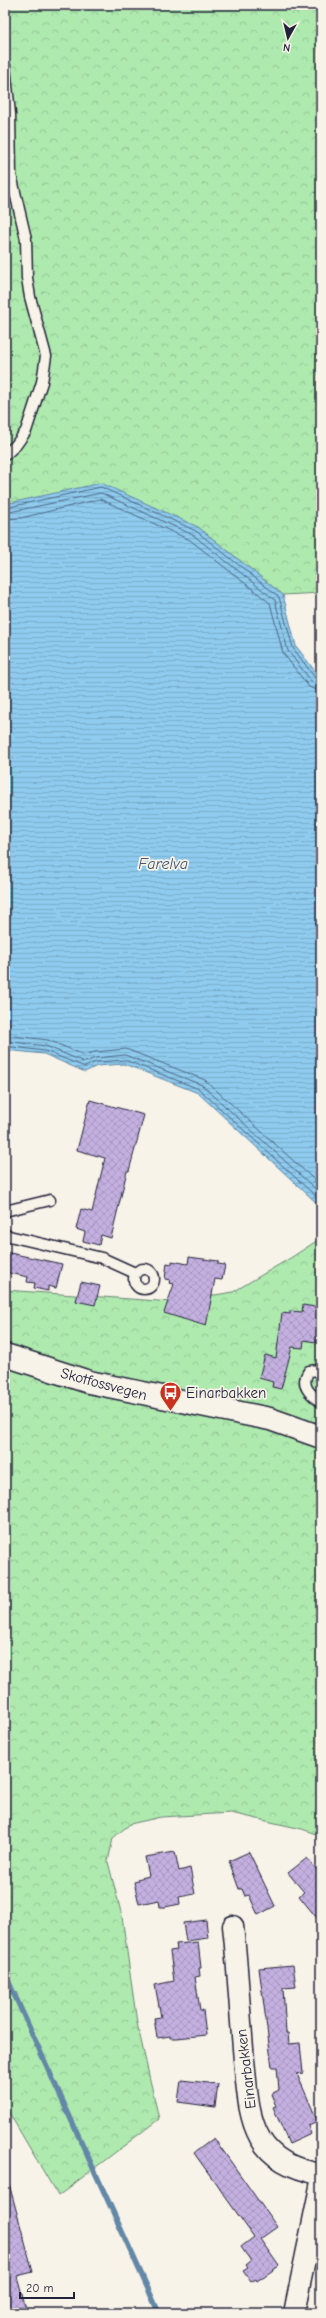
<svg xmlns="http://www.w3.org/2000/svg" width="326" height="2318" font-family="'Comic Neue',sans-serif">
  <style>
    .forest { fill: url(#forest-crowns); stroke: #688674 }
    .water { fill: url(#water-rules); stroke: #6387a6 }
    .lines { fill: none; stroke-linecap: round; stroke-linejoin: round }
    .shore { stroke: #4d6683; stroke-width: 1 }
    .stream { stroke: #6387a6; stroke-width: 5.5 }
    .building { fill: url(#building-cross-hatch); stroke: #22223b }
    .lane-casing { stroke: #22223b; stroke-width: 13 }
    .street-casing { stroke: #22223b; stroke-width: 23 }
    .primary-casing { stroke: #22223b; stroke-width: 25 }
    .lane { stroke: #f7f3e8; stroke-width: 10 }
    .street { stroke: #f7f3e8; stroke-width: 20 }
    .primary { stroke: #f7f3e8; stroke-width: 22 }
    .labels { text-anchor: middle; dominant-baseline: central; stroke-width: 3.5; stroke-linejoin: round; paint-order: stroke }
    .street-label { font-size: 15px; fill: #22223b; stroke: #f7f3e8 }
    .poi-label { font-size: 15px; fill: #22223b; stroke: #f7f3e8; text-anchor: start }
    .water-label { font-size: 16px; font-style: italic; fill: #425571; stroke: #f7f3e8 }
  </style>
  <defs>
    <pattern id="forest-crowns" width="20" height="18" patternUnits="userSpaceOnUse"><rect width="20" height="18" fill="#aee9ae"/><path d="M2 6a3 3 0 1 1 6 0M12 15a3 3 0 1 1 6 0" fill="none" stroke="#95c897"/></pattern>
    <pattern id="water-rules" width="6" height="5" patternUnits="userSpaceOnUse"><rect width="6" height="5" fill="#8ecbee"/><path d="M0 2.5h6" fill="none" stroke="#7aaecd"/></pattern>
    <pattern id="building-cross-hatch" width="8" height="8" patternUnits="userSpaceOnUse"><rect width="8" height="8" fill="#c4b0e0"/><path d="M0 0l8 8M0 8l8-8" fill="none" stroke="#a897c1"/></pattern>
  </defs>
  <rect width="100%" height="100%" fill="#f7f3e8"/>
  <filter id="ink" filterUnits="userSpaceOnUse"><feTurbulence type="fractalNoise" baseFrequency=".025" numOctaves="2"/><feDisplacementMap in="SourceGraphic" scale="8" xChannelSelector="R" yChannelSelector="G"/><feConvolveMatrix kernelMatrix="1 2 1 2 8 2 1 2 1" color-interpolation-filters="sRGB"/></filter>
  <g filter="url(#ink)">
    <g class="forest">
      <path d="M 5,5 L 321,5 L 321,593 L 283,595 L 198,527 L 17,503 L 5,504 Z"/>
      <path d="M 321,1238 L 321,1836 L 302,1829 L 231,1813 L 161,1817 L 130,1824 L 113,1838 L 108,1862 L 122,1916 L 137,2023 L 159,2119 L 58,2196 L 5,2106 L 5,1290 L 172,1302 L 233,1292 L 292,1257 Z"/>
    </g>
    <path class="water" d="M 101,483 L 198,527 L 283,595 L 296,646 L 321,679 L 321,1207 L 198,1093 L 124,1064 L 97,1066 L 85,1072 L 44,1054 L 5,1050 L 5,504 Z"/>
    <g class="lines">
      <g class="shore">
        <path d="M 5,508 L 101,487 L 196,531 L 279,597 L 293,648 L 316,679 L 321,680"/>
        <path d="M 5,513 L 101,493 L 193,535 L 275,600 L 288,651 L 312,682 L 321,686"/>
        <path d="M 5,519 L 21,518 L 100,499 L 190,540 L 270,603 L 283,653 L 309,687 L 321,692"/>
        <path d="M 5,1035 L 48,1040 L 84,1055 L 95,1052 L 126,1049 L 205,1080 L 321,1186"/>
        <path d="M 5,1041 L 46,1046 L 84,1062 L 96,1058 L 125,1055 L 202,1085 L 321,1194"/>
        <path d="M 5,1046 L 45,1051 L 85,1067 L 96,1062 L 125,1060 L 199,1089 L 321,1201"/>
      </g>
      <path class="stream" d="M 5,1974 L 159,2313"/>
    </g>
    <g class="building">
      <path d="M 90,1100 L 144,1115 L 129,1171 L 127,1171 L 111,1238 L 101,1235 L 99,1245 L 83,1241 L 85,1232 L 76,1229 L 81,1209 L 92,1212 L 105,1158 L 77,1150 Z"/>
      <path d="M 5,1252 L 62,1264 L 56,1288 L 48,1286 L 48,1291 L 34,1288 L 35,1283 L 27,1282 L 28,1277 L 5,1272 Z"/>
      <path d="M 189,1257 L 218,1261 L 218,1264 L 225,1265 L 222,1280 L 215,1279 L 206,1326 L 164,1313 L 174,1284 L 169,1283 L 170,1280 L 165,1279 L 167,1263 L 172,1264 L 172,1261 L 188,1264 Z"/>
      <path d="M 81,1282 L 100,1286 L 95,1305 L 76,1301 Z"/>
      <path d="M 303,1305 L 321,1308 L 321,1343 L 304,1340 L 303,1348 L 292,1347 L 281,1389 L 272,1387 L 273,1382 L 259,1378 L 265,1355 L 276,1358 L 282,1313 L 290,1314 L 290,1311 L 302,1312 Z"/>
      <path d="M 175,1852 L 179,1871 L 190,1868 L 195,1894 L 179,1897 L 180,1904 L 165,1907 L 160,1907 L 159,1900 L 139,1904 L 134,1882 L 138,1881 L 137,1879 L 149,1876 L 145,1857 Z"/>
      <path d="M 249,1852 L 275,1906 L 258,1915 L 249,1895 L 245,1896 L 242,1889 L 239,1889 L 229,1861 Z"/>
      <path d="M 307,1858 L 321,1875 L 321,1923 L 299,1896 L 304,1892 L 288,1873 Z"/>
      <path d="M 206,1920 L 208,1938 L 186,1941 L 183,1923 Z"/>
      <path d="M 198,1942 L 201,1968 L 199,1968 L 200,1976 L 195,1977 L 200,2010 L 203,2010 L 206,2035 L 177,2038 L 170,2038 L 170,2036 L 157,2038 L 154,2018 L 161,2017 L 155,1985 L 174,1981 L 170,1951 L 177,1950 L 176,1944 Z"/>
      <path d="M 293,1965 L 296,1987 L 283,1988 L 286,2033 L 288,2033 L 289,2044 L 300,2043 L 303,2073 L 297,2074 L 318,2122 L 308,2126 L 311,2134 L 289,2144 L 273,2107 L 276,2106 L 271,2094 L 279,2090 L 277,2067 L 272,2067 L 259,1968 Z"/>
      <path d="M 181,2080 L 218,2084 L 215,2107 L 178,2102 Z"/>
      <path d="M 214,2138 L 277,2227 L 260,2239 L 279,2266 L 257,2281 L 256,2279 L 251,2282 L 243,2271 L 248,2268 L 246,2265 L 251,2261 L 241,2247 L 254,2237 L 194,2153 Z"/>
      <path d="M 9,2184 L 33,2272 L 17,2276 L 27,2313 L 5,2313 L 5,2185 Z"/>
    </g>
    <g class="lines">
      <defs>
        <g id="lane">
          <path d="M 5,66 L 10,114 L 11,175 L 26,239 L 27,278 L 30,297 L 46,356 L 42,382 L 26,431 L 16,445 L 5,455"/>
          <path d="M 5,1211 L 50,1200"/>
          <path d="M 5,1235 L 102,1258 L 135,1273"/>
          <circle cx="144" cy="1279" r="10"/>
          <path d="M 321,1370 L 309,1371 C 299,1385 310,1394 321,1402"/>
        </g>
        <g id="street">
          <path d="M 233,1926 C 238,1971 240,2016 244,2060 C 247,2086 247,2115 260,2138 C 273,2161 296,2170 321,2174"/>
          <path d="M 294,2313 L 321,2182"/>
        </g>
        <path id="primary" d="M 5,1355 L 89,1382 L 270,1419 L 321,1437"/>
      </defs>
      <use href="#lane" class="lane-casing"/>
      <use href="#street" class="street-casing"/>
      <use href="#primary" class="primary-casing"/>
      <use href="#lane" class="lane"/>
      <use href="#street" class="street"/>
      <use href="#primary" class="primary"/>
    </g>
  </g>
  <defs>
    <symbol id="bus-pin" viewBox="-11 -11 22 30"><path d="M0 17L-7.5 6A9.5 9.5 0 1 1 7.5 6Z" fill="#c8321e" stroke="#f7f3e8"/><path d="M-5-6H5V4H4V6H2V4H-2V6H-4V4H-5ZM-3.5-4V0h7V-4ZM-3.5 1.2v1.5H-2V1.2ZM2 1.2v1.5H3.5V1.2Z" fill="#fff"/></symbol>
  </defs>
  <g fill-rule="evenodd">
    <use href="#bus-pin" x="158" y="1380" width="25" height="34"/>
  </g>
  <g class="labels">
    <g class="street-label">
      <text transform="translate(104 1384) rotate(15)">Skotfossvegen</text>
      <text transform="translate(246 2069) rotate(-97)">Einarbakken</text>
    </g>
    <g class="poi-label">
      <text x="186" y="1393">Einarbakken</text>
    </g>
    <g class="water-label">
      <text x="163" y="864">Farelva</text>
    </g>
  </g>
  <rect width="326" height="2318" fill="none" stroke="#f7f3e8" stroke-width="20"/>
  <rect x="10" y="10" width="306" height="2298" fill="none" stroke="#22223b" stroke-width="1.5" filter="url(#ink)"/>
  <g transform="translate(288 38) rotate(188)" stroke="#f7f3e8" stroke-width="3" paint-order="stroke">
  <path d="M0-3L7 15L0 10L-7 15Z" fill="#22223b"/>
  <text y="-6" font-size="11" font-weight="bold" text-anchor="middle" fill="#22223b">N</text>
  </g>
  <path d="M20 2292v6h54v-6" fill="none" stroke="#22223b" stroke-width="2"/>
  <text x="26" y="2292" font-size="12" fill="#22223b" stroke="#f7f3e8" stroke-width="3" paint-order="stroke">20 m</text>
</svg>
